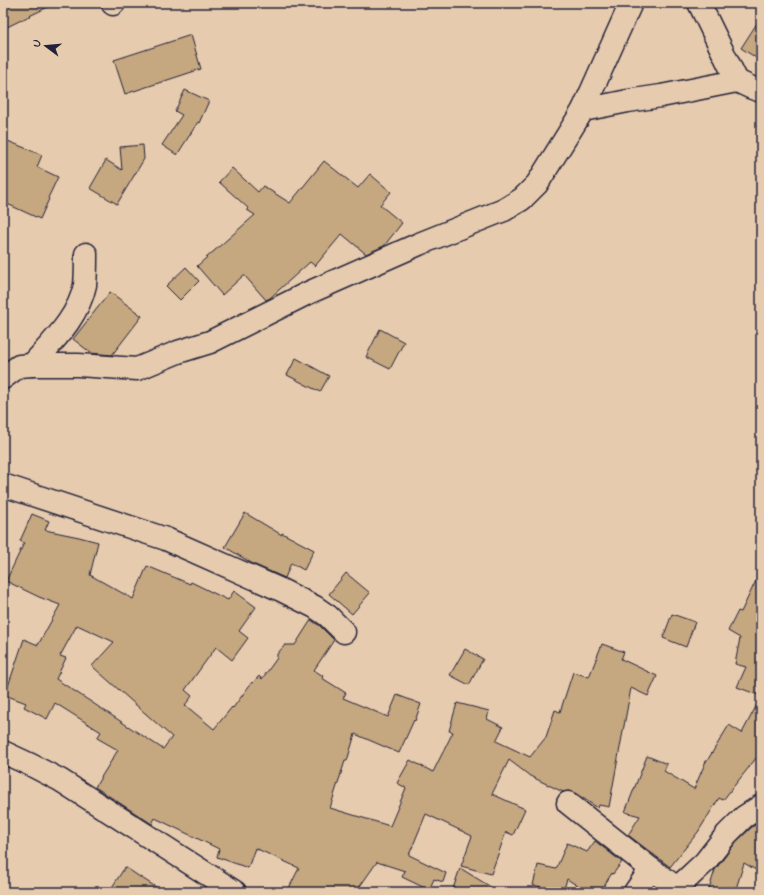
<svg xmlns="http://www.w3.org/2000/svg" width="764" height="895" font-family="Mynerve,sans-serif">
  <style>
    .building { fill: #c5a780; stroke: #22223b; fill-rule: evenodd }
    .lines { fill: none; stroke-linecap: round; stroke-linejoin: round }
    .minor-casing { stroke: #22223b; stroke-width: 25 }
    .minor { stroke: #e7cbae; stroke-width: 22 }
  </style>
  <rect width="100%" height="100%" fill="#e7cbae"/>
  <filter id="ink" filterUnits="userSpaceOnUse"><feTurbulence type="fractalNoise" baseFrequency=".025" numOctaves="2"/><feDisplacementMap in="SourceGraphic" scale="8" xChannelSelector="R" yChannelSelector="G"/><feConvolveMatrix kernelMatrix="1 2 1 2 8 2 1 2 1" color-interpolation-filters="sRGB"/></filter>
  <g filter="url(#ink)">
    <g class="building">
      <path d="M 3,3 L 56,3 L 3,29 Z"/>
      <path d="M 761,17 L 761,61 L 741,48 Z"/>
      <path d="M 191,35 L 201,69 L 125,94 L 114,60 Z"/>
      <path d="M 185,90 L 209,101 L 199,123 L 198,122 L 177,155 L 162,145 L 182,115 L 175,111 Z"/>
      <path d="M 3,139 L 42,155 L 37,167 L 58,177 L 48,198 L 49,199 L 40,219 L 3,202 Z"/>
      <path d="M 143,145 L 144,159 L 117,204 L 90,188 L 106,160 L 122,170 L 120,147 Z"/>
      <path d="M 324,161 L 358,188 L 370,174 L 391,192 L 380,205 L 402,223 L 384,246 L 366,254 L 342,234 L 315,266 L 310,262 L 270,298 L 266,300 L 244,275 L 222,295 L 197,266 L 255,215 L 247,210 L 248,208 L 219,182 L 232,168 L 258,192 L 263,186 L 290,203 Z"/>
      <path d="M 186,267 L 199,281 L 180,300 L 166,286 Z"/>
      <path d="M 110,292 L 142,316 L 112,355 L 91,353 L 73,339 Z"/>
      <path d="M 380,329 L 404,342 L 390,369 L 366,357 Z"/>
      <path d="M 296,358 L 329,376 L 320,392 L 287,375 Z"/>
      <path d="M 245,513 L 282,535 L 282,533 L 314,550 L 304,570 L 291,563 L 285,578 L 253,564 L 225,547 Z"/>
      <path d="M 32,514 L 49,521 L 45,530 L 79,537 L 98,542 L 90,575 L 133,599 L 147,566 L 190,584 L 191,582 L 228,600 L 234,591 L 256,607 L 239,631 L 248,638 L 232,660 L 216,647 L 185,690 L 192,696 L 185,705 L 214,729 L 232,707 L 233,708 L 252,682 L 253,683 L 259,676 L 262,679 L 277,658 L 277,654 L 285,645 L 295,645 L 311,620 L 320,626 L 334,640 L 314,670 L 323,676 L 322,678 L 346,693 L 343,698 L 388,717 L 397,695 L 421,704 L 415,721 L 414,720 L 399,753 L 355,734 L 347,761 L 345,761 L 330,808 L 390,826 L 406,788 L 397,783 L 410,760 L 433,772 L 453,732 L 449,731 L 457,703 L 489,711 L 487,719 L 503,727 L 496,741 L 530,757 L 546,737 L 555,710 L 560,712 L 573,672 L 589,677 L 602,644 L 624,652 L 621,659 L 657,676 L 648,696 L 631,688 L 609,807 L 599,805 L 598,808 L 575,793 L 569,791 L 563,792 L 530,776 L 509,760 L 492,794 L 525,809 L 513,835 L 506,832 L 491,874 L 461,866 L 472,836 L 426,814 L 409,855 L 446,873 L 443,882 L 434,879 L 429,890 L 402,877 L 405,871 L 377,862 L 356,892 L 287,892 L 299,868 L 255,848 L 248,868 L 217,857 L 219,849 L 155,818 L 152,824 L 95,787 L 118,750 L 97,738 L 101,732 L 55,703 L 47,719 L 24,707 L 26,703 L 5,695 L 24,639 L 38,645 L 60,605 L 39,597 L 6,581 L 24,543 L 20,541 ZM 77,625 L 114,642 L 92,666 L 172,737 L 163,749 L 56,679 L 66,658 L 60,656 Z"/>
      <path d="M 761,570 L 761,696 L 737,687 L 746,667 L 735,664 L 740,638 L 728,631 L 738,611 L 741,612 Z"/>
      <path d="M 346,573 L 370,593 L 352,614 L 329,594 Z"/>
      <path d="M 672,614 L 695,622 L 686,647 L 663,638 Z"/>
      <path d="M 465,649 L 483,659 L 469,685 L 450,675 Z"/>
      <path d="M 761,697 L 761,752 L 723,800 L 719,798 L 698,832 L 670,867 L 628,835 L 640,816 L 625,812 L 647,756 L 667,764 L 664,771 L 694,789 L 706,761 L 707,761 L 729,725 L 742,733 Z"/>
      <path d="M 761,821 L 761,873 L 744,863 L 735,892 L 708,892 L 715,870 L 736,842 L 752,827 Z"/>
      <path d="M 595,841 L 622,862 L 613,874 L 612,873 L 600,892 L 587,892 L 567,879 L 563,892 L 533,885 L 538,865 L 556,869 L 567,843 L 587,852 Z"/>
      <path d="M 125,867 L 140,877 L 164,892 L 109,892 Z"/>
      <path d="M 460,868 L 499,892 L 452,892 Z"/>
    </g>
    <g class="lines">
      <defs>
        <g id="minor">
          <path d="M 699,3 L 737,81"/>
          <path d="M 113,4 L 114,3"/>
          <path d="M 583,110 L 628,101 L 661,96 L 737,81 L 752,88 L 761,91"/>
          <path d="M 32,365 C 53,341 78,318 85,285 C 86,275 86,264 86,254"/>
          <path d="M 3,378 L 19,366 L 32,365 L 78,365 L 137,369 L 178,352 L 210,342 L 308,293 L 419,244 L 504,210 L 522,199 L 537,184 L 583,110 L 631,3"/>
          <path d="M 3,485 L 166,539 L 281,590 L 315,607 L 328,616 L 344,632"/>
          <path d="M 3,752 L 31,765 L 60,780 L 235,892"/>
          <path d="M 568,803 L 651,869 L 677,888"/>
          <path d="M 635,892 L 651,869"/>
          <path d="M 675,892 L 677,888 L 689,877 L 705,862 L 727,834 L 744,817 L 761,806"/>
        </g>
      </defs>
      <use href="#minor" class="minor-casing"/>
      <use href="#minor" class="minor"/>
    </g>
  </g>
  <rect width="764" height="895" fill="none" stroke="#e7cbae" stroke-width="16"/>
  <rect x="8" y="8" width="748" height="879" fill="none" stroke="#22223b" stroke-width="1.5" filter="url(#ink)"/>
  <g transform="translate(46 46) rotate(286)" stroke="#e7cbae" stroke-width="3" paint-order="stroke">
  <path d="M0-3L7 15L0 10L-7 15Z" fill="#22223b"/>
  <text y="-6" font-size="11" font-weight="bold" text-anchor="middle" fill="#22223b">U</text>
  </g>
</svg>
